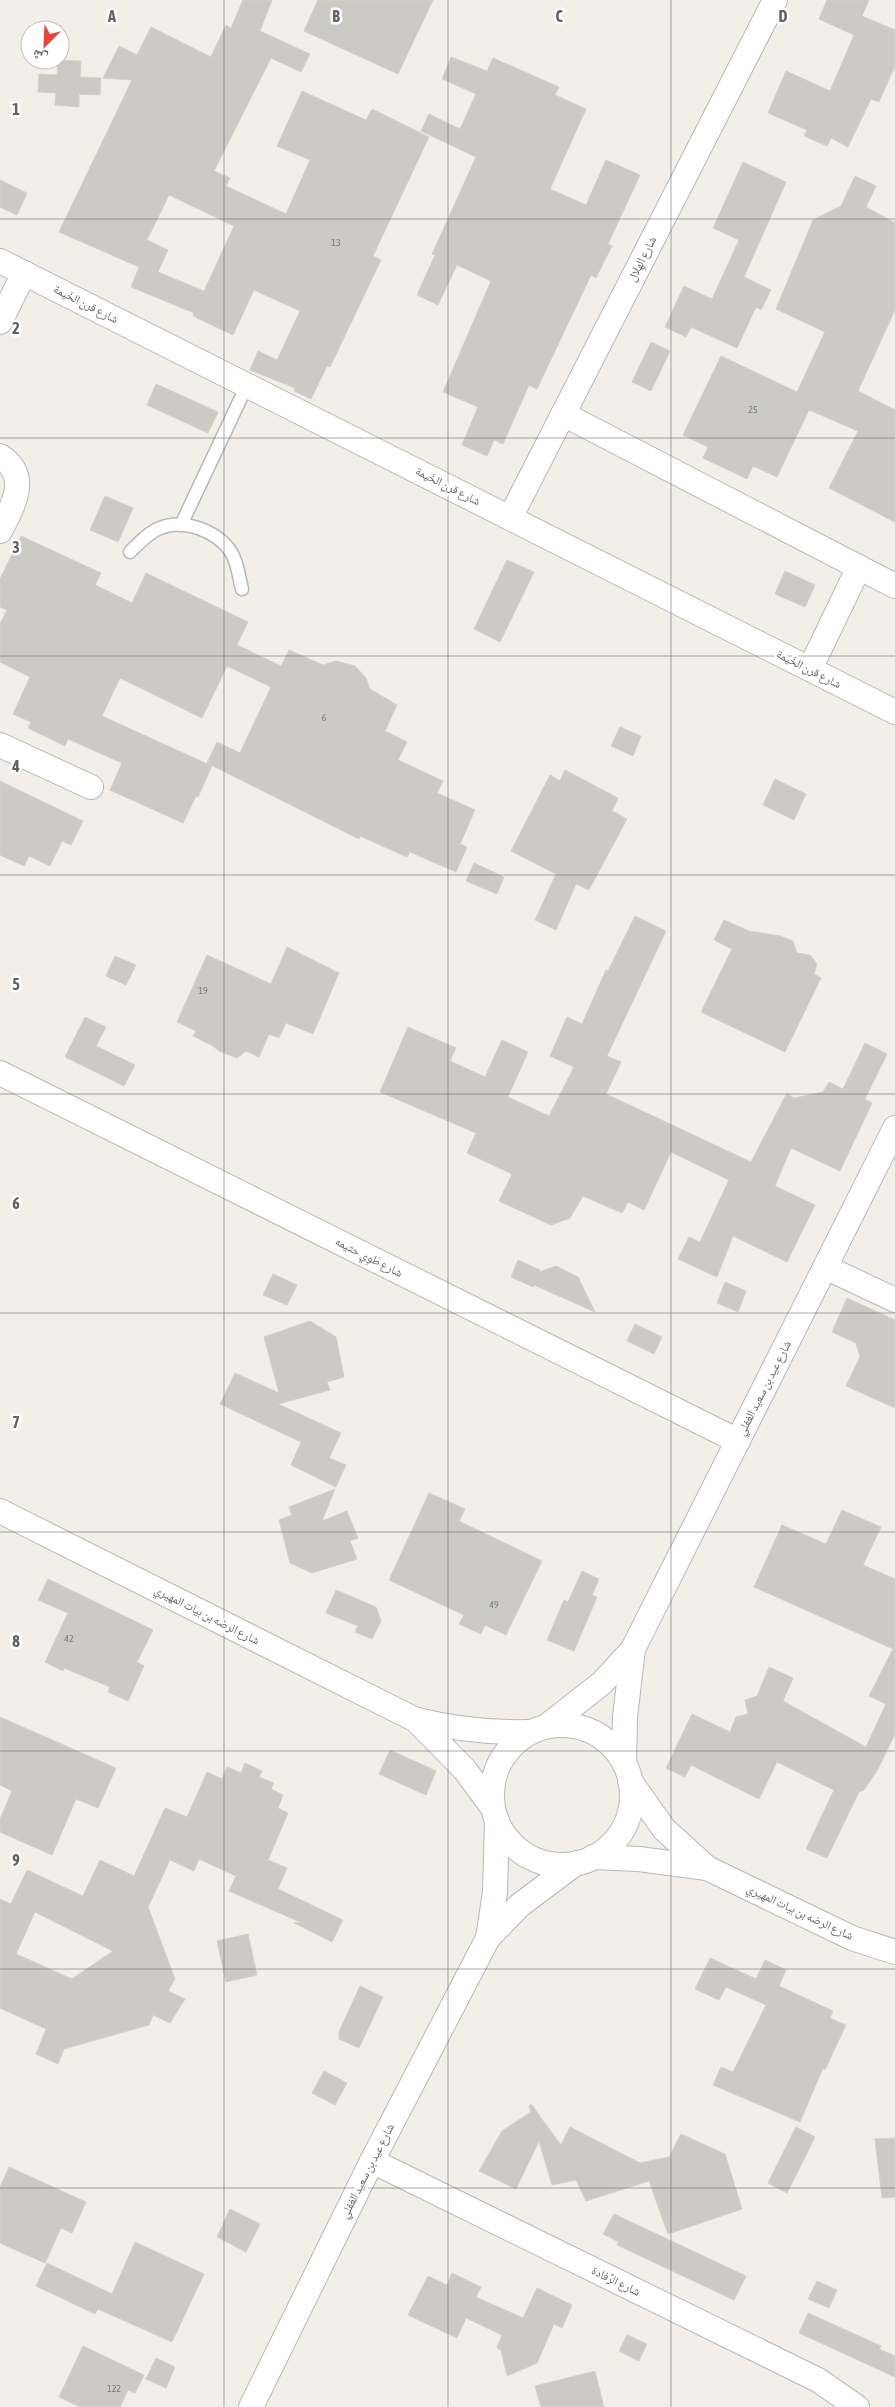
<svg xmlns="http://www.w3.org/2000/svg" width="895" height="2407" font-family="'Asap Condensed','Noto Naskh Arabic',sans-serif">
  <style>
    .building { fill: #cccac5; stroke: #d6d1c6; fill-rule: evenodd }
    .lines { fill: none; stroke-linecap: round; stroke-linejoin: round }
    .service-casing { stroke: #b5b8bc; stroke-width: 15 }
    .minor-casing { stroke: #b5b8bc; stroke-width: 26 }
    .service { stroke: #fff; stroke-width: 12 }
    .minor { stroke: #fff; stroke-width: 24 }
    .grid { fill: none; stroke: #5f6368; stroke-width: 1; stroke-opacity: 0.55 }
    .labels { text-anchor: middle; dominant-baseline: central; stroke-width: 5; stroke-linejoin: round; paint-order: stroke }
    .number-label { font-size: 10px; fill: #7a7d7f }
    .street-label { font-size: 12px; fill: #5f6368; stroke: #fff }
    .grid-label { font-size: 16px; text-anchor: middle; font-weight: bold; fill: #5f6368; stroke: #fff; stroke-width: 5; stroke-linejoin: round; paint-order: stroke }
  </style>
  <rect width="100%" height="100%" fill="#f1efe8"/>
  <g class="building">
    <path d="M 243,0 L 272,0 L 260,31 L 310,54 L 301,72 L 271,58 L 214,171 L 230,178 L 226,186 L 286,214 L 310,160 L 277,146 L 302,91 L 366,120 L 372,109 L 429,137 L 373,256 L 381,260 L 330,367 L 327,366 L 311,399 L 294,391 L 295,388 L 250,370 L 258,351 L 277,360 L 300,311 L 254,290 L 233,335 L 193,316 L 194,313 L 131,287 L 139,267 L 59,232 L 132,80 L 103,78 L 119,46 L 137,55 L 151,27 L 211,57 L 226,25 L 231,28 ZM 169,195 L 234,226 L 204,291 L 158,272 L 168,250 L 147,240 Z"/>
    <path d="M 318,0 L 433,0 L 398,74 L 304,31 Z"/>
    <path d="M 827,0 L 869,0 L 862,16 L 895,30 L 895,66 L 879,102 L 871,99 L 848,147 L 831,138 L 827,146 L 804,136 L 807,130 L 768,113 L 786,71 L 830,91 L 854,35 L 819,19 Z"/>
    <path d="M 451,57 L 487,71 L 493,58 L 559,87 L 555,95 L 586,109 L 550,189 L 586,205 L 606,160 L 640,175 L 608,244 L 612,246 L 596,278 L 591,275 L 537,389 L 529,385 L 503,444 L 494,440 L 487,456 L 462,445 L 478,407 L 443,392 L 491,281 L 457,265 L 438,305 L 417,295 L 435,255 L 432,254 L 476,157 L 421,131 L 429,114 L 460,129 L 476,94 L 442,79 Z"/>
    <path d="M 58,60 L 81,61 L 80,77 L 101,78 L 100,95 L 79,94 L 79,107 L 55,105 L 56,93 L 38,92 L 39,74 L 57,75 Z"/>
    <path d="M 743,162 L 786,182 L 744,277 L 771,290 L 761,310 L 756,307 L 737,348 L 691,327 L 686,337 L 665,327 L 684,286 L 712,299 L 739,240 L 713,228 Z"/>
    <path d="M 855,176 L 876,186 L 866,207 L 895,223 L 895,310 L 858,391 L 895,410 L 895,522 L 829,488 L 858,431 L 809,410 L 777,477 L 753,466 L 747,479 L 703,458 L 708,447 L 683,435 L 721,356 L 797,392 L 825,332 L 776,309 L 813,220 L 841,206 Z"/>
    <path d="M 0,180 L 27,193 L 17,215 L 0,207 Z"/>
    <path d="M 651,342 L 670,351 L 651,391 L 632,382 Z"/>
    <path d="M 156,384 L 218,412 L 208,433 L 147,405 Z"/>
    <path d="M 105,496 L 133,508 L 118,542 L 90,530 Z"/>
    <path d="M 21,536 L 101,573 L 95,585 L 132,603 L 146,573 L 248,622 L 237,645 L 281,666 L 289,650 L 323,665 L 336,661 L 355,666 L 366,678 L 370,689 L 397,705 L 385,731 L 407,742 L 398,760 L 443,781 L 437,793 L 475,810 L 460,844 L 467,847 L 456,872 L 410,852 L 407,857 L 360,836 L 359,839 L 207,763 L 217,742 L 240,753 L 271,687 L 227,666 L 202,718 L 120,678 L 102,716 L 212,766 L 198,797 L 196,796 L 183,823 L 110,790 L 122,763 L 68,739 L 65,746 L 28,728 L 31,722 L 13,714 L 30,677 L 0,662 L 0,624 L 7,610 L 0,607 L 0,579 Z"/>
    <path d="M 507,560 L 534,572 L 500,642 L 474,629 Z"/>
    <path d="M 785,571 L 815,585 L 805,607 L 775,594 Z"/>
    <path d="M 620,727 L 641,736 L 633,756 L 611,746 Z"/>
    <path d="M 565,770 L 618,798 L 612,811 L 627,819 L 589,890 L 576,884 L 556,930 L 535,920 L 556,874 L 511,851 L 550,775 L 560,781 Z"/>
    <path d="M 775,779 L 806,794 L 794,820 L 763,805 Z"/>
    <path d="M 0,781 L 83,821 L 71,845 L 62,841 L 50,866 L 29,856 L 24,866 L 0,855 Z"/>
    <path d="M 474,863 L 504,877 L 497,894 L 466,881 Z"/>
    <path d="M 635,916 L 666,931 L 607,1056 L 621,1062 L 606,1094 L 751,1162 L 787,1093 L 794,1098 L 823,1092 L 829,1082 L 843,1089 L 865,1043 L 887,1054 L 865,1099 L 872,1103 L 840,1171 L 791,1148 L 775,1186 L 815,1205 L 787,1262 L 733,1236 L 717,1277 L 678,1259 L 689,1237 L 700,1242 L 729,1180 L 671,1152 L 644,1210 L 628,1202 L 622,1213 L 583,1196 L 570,1218 L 551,1225 L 499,1201 L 512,1174 L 467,1153 L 476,1133 L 380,1092 L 408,1027 L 456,1048 L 450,1061 L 485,1077 L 502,1040 L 528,1052 L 508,1097 L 549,1116 L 574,1067 L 550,1056 L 567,1017 L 582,1024 L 606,970 L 608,971 Z"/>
    <path d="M 724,920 L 749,931 L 780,936 L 793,941 L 797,953 L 810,955 L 817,964 L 814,974 L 821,978 L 785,1052 L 701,1012 L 732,949 L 714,940 Z"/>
    <path d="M 287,947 L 339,973 L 313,1034 L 286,1023 L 279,1038 L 269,1034 L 259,1057 L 246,1051 L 237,1058 L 219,1051 L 213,1046 L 193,1036 L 196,1031 L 177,1022 L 207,955 L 271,984 Z"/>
    <path d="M 115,956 L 136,965 L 126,985 L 106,976 Z"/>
    <path d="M 85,1017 L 106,1027 L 96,1046 L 135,1065 L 124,1086 L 65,1057 Z"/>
    <path d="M 518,1260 L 540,1270 L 539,1272 L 556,1266 L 578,1277 L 595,1312 L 534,1285 L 533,1287 L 511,1277 Z"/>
    <path d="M 273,1274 L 297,1285 L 287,1305 L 263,1295 Z"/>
    <path d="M 725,1282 L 746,1291 L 738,1312 L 717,1303 Z"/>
    <path d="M 847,1298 L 895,1320 L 895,1408 L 846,1386 L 860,1357 L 856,1343 L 832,1332 Z"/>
    <path d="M 310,1321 L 336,1337 L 344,1377 L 327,1382 L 330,1390 L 278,1404 L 341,1433 L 329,1458 L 346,1465 L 336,1487 L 291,1465 L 301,1442 L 220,1404 L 235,1373 L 279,1393 L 264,1337 Z"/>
    <path d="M 635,1324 L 662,1337 L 654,1354 L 627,1341 Z"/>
    <path d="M 335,1489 L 322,1521 L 347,1511 L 358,1538 L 350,1541 L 357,1559 L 312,1573 L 290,1563 L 279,1520 L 292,1515 L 289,1507 Z"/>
    <path d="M 429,1493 L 465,1509 L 459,1521 L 542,1561 L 506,1635 L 485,1625 L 481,1634 L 459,1624 L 464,1615 L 389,1580 Z"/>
    <path d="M 842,1510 L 881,1527 L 863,1565 L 895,1579 L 895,1734 L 878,1769 L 864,1790 L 859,1792 L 827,1858 L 806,1849 L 834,1790 L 777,1762 L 759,1799 L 691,1765 L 685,1777 L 666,1768 L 692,1714 L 730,1732 L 736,1717 L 748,1714 L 745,1700 L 757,1696 L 769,1667 L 793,1678 L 783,1701 L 866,1747 L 886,1704 L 869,1696 L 893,1649 L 754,1587 L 782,1525 L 826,1544 Z"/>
    <path d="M 582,1571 L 599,1579 L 592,1595 L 597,1597 L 574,1651 L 547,1640 L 564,1600 L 568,1602 Z"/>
    <path d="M 48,1579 L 153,1630 L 137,1662 L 144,1666 L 128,1701 L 108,1692 L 110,1687 L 64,1668 L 63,1671 L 45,1662 L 68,1613 L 38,1600 Z"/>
    <path d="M 336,1590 L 376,1607 L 381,1621 L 372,1639 L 355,1632 L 358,1626 L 326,1613 Z"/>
    <path d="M 0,1717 L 116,1768 L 98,1808 L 76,1799 L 52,1855 L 0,1832 L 0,1819 L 12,1791 L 0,1785 Z"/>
    <path d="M 390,1750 L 436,1771 L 426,1795 L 379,1774 Z"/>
    <path d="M 245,1763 L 262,1771 L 259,1777 L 274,1783 L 271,1789 L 283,1795 L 278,1808 L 288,1813 L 268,1860 L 287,1868 L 278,1889 L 343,1920 L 332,1942 L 294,1923 L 300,1922 L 229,1891 L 236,1876 L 199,1859 L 194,1871 L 170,1860 L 148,1907 L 175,1979 L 168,1991 L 185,1999 L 170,2023 L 153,2015 L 149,2025 L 64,2049 L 58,2064 L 36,2054 L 46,2029 L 0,2008 L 0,1899 L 11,1904 L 27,1870 L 83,1896 L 100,1860 L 134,1876 L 165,1808 L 187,1817 L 207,1772 L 222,1779 L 227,1767 L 241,1773 ZM 35,1912 L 113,1951 L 72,1979 L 16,1954 Z"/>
    <path d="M 248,1934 L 257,1975 L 226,1982 L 217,1941 Z"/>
    <path d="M 710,1958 L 756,1979 L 765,1960 L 786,1970 L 779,1986 L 833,2011 L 830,2018 L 846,2025 L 825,2070 L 823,2068 L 800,2122 L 713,2085 L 721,2067 L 733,2072 L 766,2005 L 726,1987 L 719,2000 L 695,1989 Z"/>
    <path d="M 360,1986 L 383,1997 L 359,2048 L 339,2039 L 339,2032 Z"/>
    <path d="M 324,2071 L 347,2083 L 335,2105 L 312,2093 Z"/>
    <path d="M 531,2104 L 561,2145 L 570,2127 L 640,2163 L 669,2157 L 681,2134 L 725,2154 L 742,2209 L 668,2234 L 649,2181 L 586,2201 L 576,2180 L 552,2185 L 539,2141 L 516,2189 L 479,2171 L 502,2131 L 531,2112 L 529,2106 Z"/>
    <path d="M 796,2127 L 815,2137 L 787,2193 L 768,2183 Z"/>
    <path d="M 895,2138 L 895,2197 L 882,2198 L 875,2139 Z"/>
    <path d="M 9,2167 L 86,2202 L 72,2233 L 61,2228 L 45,2263 L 0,2243 L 0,2187 Z"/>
    <path d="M 230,2209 L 260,2224 L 246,2252 L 217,2237 Z"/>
    <path d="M 614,2214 L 746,2276 L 734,2300 L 617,2245 L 619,2242 L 603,2234 Z"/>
    <path d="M 135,2242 L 204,2274 L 172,2342 L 98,2309 L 95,2314 L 36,2286 L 47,2263 L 112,2294 Z"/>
    <path d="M 452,2273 L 481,2287 L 476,2297 L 523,2318 L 537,2288 L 572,2305 L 562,2328 L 554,2324 L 537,2363 L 507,2376 L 501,2350 L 497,2348 L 502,2335 L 466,2318 L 457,2338 L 408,2315 L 428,2276 L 447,2285 Z"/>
    <path d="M 817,2281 L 837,2290 L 829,2308 L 808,2299 Z"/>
    <path d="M 808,2313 L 881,2346 L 879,2349 L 895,2356 L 895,2377 L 799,2333 Z"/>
    <path d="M 627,2335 L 647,2344 L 639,2361 L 619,2351 Z"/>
    <path d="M 83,2346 L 144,2375 L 135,2393 L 128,2390 L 120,2407 L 80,2407 L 59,2397 Z"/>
    <path d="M 156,2358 L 175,2367 L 166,2388 L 146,2379 Z"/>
    <path d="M 595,2371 L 604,2407 L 541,2407 L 535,2386 Z"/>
  </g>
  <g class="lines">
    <defs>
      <g id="service">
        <path d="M 181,525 L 247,385"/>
        <path d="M 130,552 C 138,544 149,532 160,528 C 184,518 217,531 231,552 C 238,563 239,578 242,589"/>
      </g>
      <g id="minor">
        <path d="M 0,261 L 895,712"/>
        <path d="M 0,322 L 24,273"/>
        <path d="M 563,414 L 895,586"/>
        <path d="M 0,456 C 31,476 13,506 0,531"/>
        <path d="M 510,518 L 775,0"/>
        <path d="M 810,669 L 859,567"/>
        <path d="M 0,745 L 91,787"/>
        <path d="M 0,1073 L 738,1441"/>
        <path d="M 825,1267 L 895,1300"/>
        <path d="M 0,1511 L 414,1719 C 453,1729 490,1733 530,1732"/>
        <path d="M 416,1720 L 465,1770 L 493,1808"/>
        <circle cx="562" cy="1795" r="70"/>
        <path d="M 547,1726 L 602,1683 L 633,1649 L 895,1128"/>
        <path d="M 624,1763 L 625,1717 L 633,1649"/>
        <path d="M 630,1781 L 664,1829 L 707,1868 L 852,1938 L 895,1952"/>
        <path d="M 593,1857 L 639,1859 L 707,1868"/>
        <path d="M 488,1938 L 495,1892 L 497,1821"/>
        <path d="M 372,2161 L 818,2380 L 857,2407"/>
        <path d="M 251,2407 L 372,2161 L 488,1938 L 520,1905 L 576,1863"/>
      </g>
    </defs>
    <use href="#service" class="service-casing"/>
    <use href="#minor" class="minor-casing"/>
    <use href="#service" class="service"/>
    <use href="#minor" class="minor"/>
  </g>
  <path class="grid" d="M 224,0 L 224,2407M 448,0 L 448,2407M 671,0 L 671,2407M 0,219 L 895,219M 0,438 L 895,438M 0,656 L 895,656M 0,875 L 895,875M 0,1094 L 895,1094M 0,1313 L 895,1313M 0,1532 L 895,1532M 0,1751 L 895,1751M 0,1969 L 895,1969M 0,2188 L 895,2188"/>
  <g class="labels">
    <g class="number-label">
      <text x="336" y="242">13</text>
      <text x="753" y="409">25</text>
      <text x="324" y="717">6</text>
      <text x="203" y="990">19</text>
      <text x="494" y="1604">49</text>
      <text x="69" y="1638">42</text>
      <text x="114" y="2388">122</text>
    </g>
    <g class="street-label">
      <text transform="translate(642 259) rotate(-63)">شارع الهِلال</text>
      <text transform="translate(86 304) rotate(27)">شارع قرن الخَيمة</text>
      <text transform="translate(448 486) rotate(27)">شارع قرن الخَيمة</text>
      <text transform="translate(809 669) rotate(27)">شارع قرن الخَيمة</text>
      <text transform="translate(369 1257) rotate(27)">شارع طَوِي حثيمه</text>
      <text transform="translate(764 1388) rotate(-63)">شارع عيد بن سعيد الغفلي</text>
      <text transform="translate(207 1615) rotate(27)">شارع الرضه بن بيات المهيري</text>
      <text transform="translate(800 1912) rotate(25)">شارع الرضه بن بيات المهيري</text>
      <text transform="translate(367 2171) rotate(-63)">شارع عيد بن سعيد الغفلي</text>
      <text transform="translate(616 2281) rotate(26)">شارع الرِّفادة</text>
    </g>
  </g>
  <g class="grid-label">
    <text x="112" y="22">A</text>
    <text x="336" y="22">B</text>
    <text x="559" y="22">C</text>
    <text x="783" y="22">D</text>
    <text x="16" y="115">1</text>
    <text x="16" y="334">2</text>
    <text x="16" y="553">3</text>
    <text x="16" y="772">4</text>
    <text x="16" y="990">5</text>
    <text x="16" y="1209">6</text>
    <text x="16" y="1428">7</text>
    <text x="16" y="1647">8</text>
    <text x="16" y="1866">9</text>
  </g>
  <g transform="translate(45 45) rotate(204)"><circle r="24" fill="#ffffff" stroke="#bfc1c3"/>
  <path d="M0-4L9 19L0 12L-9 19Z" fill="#ea4335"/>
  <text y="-8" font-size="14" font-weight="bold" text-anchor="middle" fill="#5f6368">ش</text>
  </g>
</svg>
